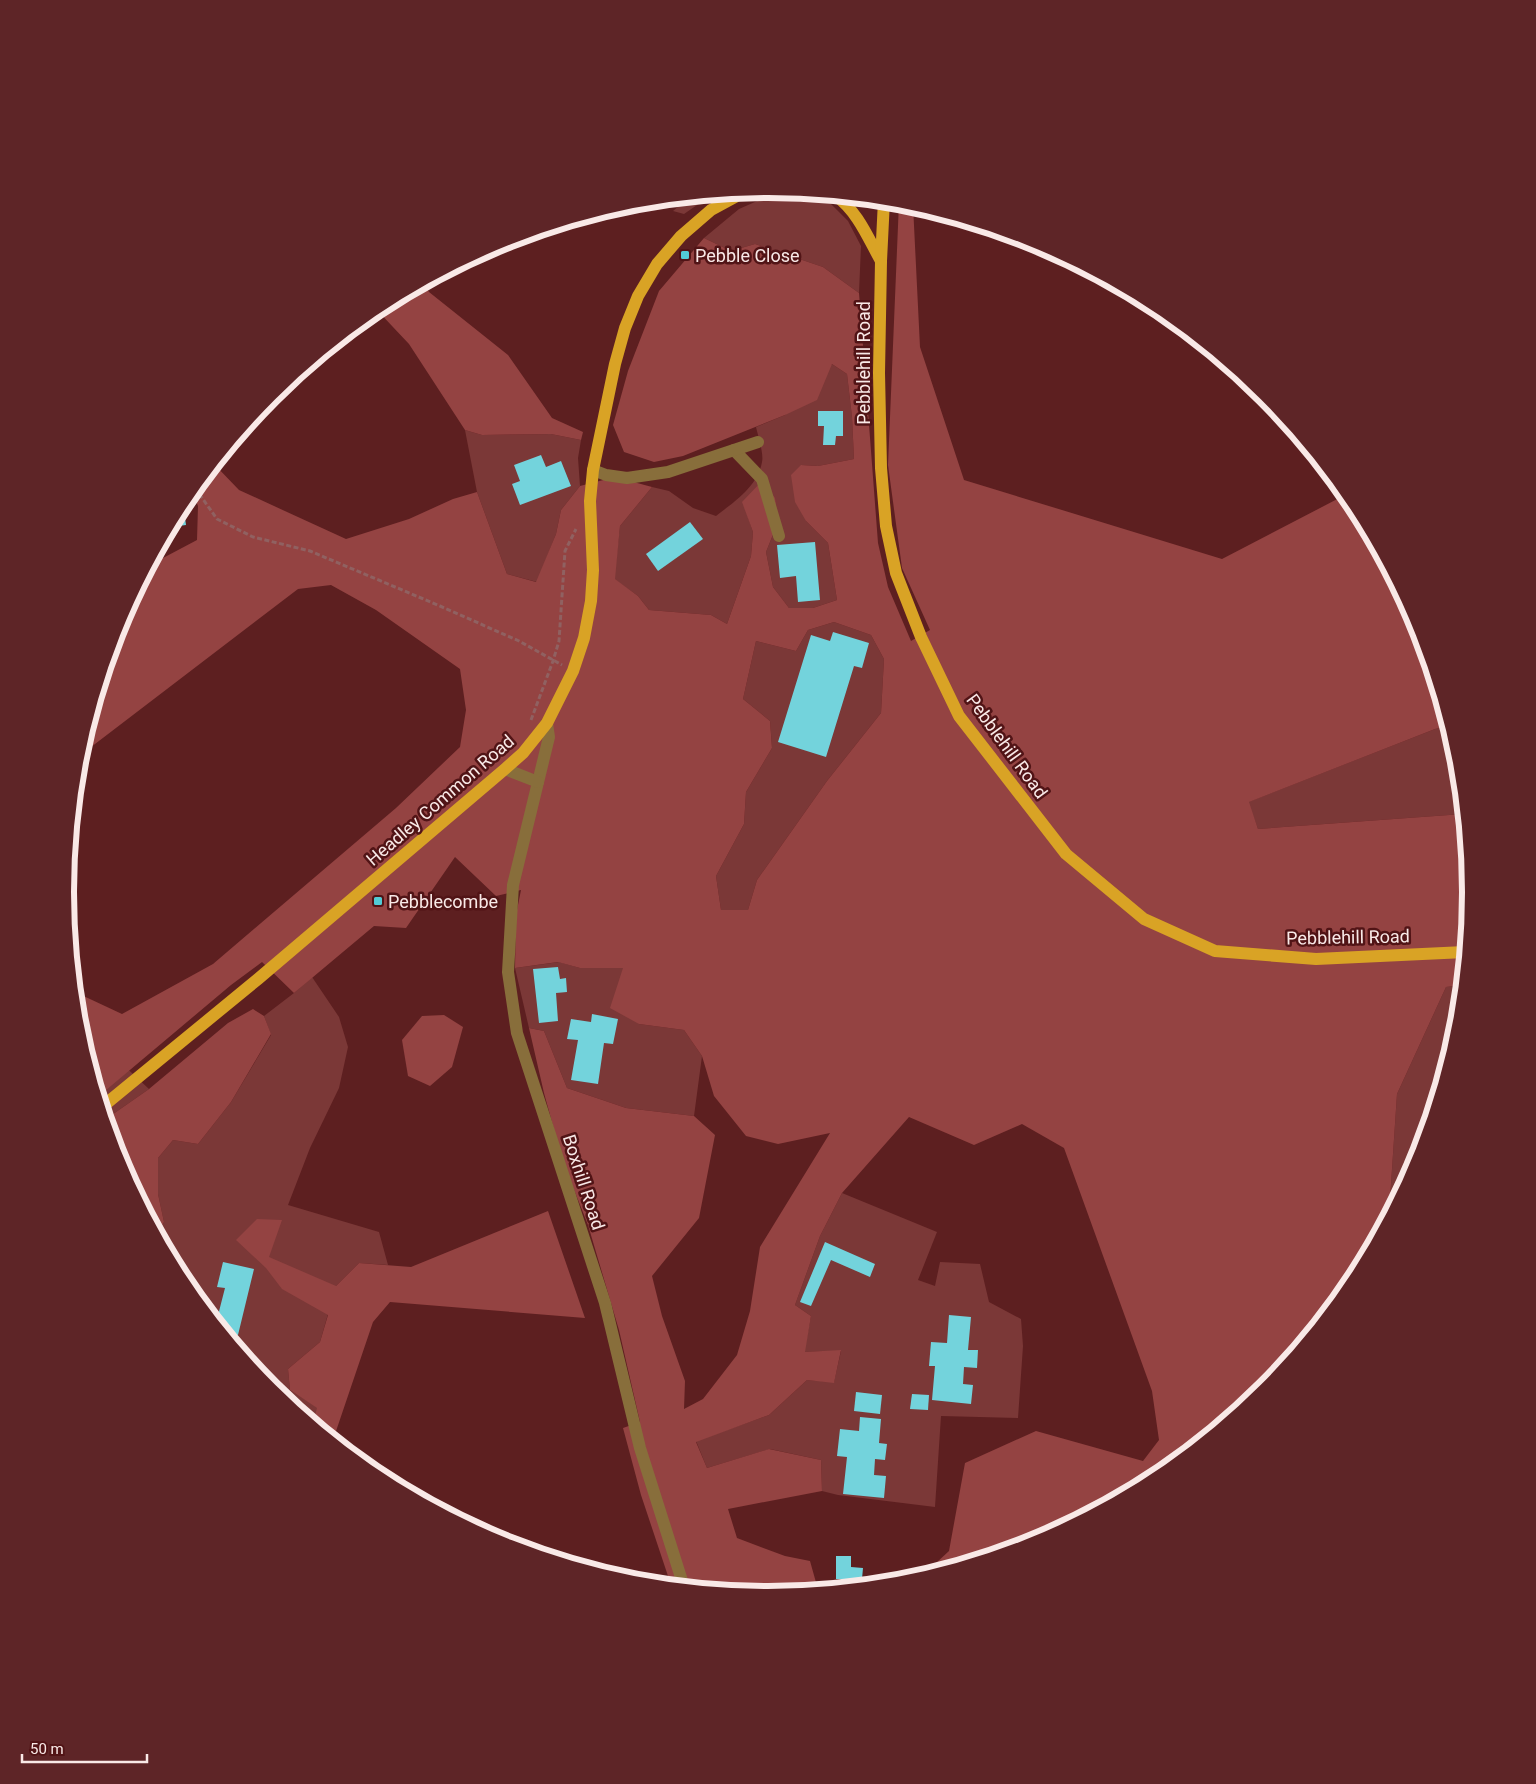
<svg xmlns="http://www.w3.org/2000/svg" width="1536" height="1784" font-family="Roboto,sans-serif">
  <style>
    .green { fill: #7b3837 }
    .forest { fill: #944342; fill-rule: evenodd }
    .building { fill: #73d3dc }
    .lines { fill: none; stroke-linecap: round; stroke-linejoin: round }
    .path { stroke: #906161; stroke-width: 3; stroke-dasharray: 5 2.5; stroke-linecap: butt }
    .minor { stroke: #886e3b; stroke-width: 12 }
    .major { stroke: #d9a325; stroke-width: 12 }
    .poi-dot { fill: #52ccd6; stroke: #511416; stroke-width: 2 }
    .labels { text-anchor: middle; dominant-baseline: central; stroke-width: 5; stroke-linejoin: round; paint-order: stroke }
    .poi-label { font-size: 18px; fill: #f9e9e7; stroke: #511416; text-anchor: start }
    .street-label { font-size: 18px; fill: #f9e9e7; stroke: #511416 }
    .rim { fill: none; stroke: #f9e9e7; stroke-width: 6 }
  </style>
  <rect width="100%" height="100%" fill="#5d1f20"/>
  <g class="green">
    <path d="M 796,192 L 806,193 L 829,202 L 848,221 L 861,246 L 859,293 L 823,267 L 755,244 L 731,251 L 704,238 L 739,209 L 773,194 Z"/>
    <path d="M 713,194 L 684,214 L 673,211 L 690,197 Z"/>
    <path d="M 832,364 L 847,374 L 852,417 L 854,459 L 818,466 L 801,465 L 806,521 L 828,543 L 837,600 L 813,608 L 789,608 L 773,587 L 766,552 L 778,522 L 743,502 L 753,532 L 751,556 L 727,624 L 711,615 L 649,610 L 638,596 L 614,579 L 620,526 L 652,487 L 669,491 L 693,508 L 716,516 C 734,502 758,486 762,462 C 764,454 758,436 756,427 L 785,415 Z"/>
    <path d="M 465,430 L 482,435 L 551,434 L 581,440 L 578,458 L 580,486 L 561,510 L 556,534 L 537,582 L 507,574 L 477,492 Z"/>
    <path d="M 834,622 L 871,635 L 884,659 L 881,713 L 827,781 L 757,880 L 748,910 L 721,910 L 716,876 L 744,824 L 746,792 L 772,748 L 770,721 L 743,699 L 756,641 L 796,651 L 808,630 Z"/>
    <path d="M 1449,726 L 1458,755 L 1463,814 L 1258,829 L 1248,802 L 1435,729 Z"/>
    <path d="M 559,962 L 580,968 L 623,968 L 639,1024 L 684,1030 L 702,1056 L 694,1116 L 626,1108 L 567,1088 L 544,1031 L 529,1028 L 515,968 Z"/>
    <path d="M 312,977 L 339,1017 L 348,1047 L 339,1088 L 310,1148 L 288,1205 L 379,1232 L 388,1265 L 359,1263 L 336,1286 L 320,1342 L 288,1369 L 290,1390 L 318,1408 L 313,1423 L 271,1389 L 183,1282 L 157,1233 L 164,1222 L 158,1194 L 158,1158 L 173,1140 L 198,1144 L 231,1102 L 271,1035 L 264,1016 L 294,993 Z"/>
    <path d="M 1462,985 L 1457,1029 L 1417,1161 L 1389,1214 L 1397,1094 L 1446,987 Z"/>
    <path d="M 75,992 L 102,1045 L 149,1089 L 106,1119 L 78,1029 Z"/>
    <path d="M 842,1193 L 937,1232 L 918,1280 L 935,1286 L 940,1262 L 980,1264 L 989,1302 L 1021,1319 L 1023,1346 L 1018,1418 L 941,1416 L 935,1507 L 838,1495 L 822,1491 L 821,1460 L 770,1449 L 707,1468 L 696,1441 L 769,1415 L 807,1380 L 834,1382 L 841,1351 L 804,1352 L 811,1316 L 795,1305 L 820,1236 Z"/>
    <path d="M 922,1576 L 905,1582 L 813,1591 L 817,1586 Z"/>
  </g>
  <g class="forest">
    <path d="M 899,202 L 913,205 L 920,347 L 964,480 L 1222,559 L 1347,494 L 1353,502 L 1418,623 L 1449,726 L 1435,729 L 1249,802 L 1258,829 L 1463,814 L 1471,892 L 1462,985 L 1446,987 L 1397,1094 L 1389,1214 L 1352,1283 L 1265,1389 L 1158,1477 L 1037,1542 L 921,1577 L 949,1551 L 965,1463 L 1036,1431 L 1143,1461 L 1159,1440 L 1152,1391 L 1064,1148 L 1022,1124 L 974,1145 L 909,1117 L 842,1193 L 820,1236 L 795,1305 L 811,1316 L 805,1352 L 841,1350 L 834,1383 L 807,1380 L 769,1415 L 696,1442 L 707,1468 L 769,1449 L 821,1460 L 822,1491 L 728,1509 L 737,1538 L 785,1556 L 810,1561 L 817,1586 L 813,1591 L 768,1595 L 671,1585 L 641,1495 L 623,1428 L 640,1422 L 619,1330 L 588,1225 L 563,1162 L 544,1093 L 529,1028 L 544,1031 L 567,1088 L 626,1108 L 694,1116 L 715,1135 L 699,1218 L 652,1276 L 662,1316 L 685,1381 L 684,1409 L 703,1399 L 737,1355 L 750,1311 L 760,1247 L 830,1133 L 778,1144 L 746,1136 L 714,1096 L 702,1056 L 684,1030 L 639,1024 L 610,1008 L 623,968 L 580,968 L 558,962 L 515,968 L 516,915 L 521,890 L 496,896 L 455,857 L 406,928 L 374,926 L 294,993 L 262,962 L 231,985 L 99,1096 L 78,1029 L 75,992 L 122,1014 L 213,964 L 396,808 L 460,747 L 466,710 L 460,669 L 376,610 L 331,585 L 298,589 L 78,757 L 79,755 L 119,623 L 152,561 L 163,558 L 197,540 L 198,506 L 192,491 L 214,464 L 239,490 L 346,539 L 409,519 L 453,499 L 477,492 L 507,574 L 536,582 L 556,534 L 561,510 L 580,486 L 615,477 L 652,487 L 620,526 L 615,579 L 638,596 L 649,610 L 711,615 L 727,624 L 751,556 L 753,532 L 742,502 L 762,481 L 775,498 L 778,522 L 766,552 L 773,587 L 789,608 L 813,608 L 837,600 L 828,543 L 806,521 L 795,502 L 791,475 L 801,465 L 818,466 L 854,459 L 852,417 L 847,374 L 832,364 L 817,400 L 785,415 L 683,456 L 654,462 L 624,452 L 613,425 L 628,371 L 659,291 L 704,238 L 731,251 L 755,244 L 823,267 L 859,293 L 878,543 L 888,587 L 911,641 L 930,630 L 902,568 L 888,465 ZM 834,622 L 871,635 L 884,659 L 881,713 L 827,781 L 757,880 L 748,910 L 721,910 L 716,876 L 744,824 L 746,792 L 772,748 L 770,721 L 743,699 L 756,641 L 796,651 L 808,630 Z"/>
    <path d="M 423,283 L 429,292 L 508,355 L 552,418 L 583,432 L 581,440 L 551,434 L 482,435 L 465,430 L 409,344 L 376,309 Z"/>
    <path d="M 253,1009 L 264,1016 L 271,1034 L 231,1102 L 198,1144 L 173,1140 L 158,1158 L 158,1194 L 164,1222 L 157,1233 L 118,1161 L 106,1119 L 149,1089 L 228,1023 Z"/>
    <path d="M 444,1015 L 463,1027 L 452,1067 L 430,1086 L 408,1076 L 402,1040 L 422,1016 Z"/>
    <path d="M 548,1211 L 585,1318 L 390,1302 L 373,1322 L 333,1440 L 313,1423 L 317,1408 L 290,1390 L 288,1369 L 320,1342 L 328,1315 L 282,1289 L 266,1268 L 236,1240 L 257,1219 L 282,1220 L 269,1257 L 336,1286 L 359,1263 L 411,1267 Z"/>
  </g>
  <g class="building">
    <path d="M 818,411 L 843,411 L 843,436 L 836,436 L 835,445 L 823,445 L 824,426 L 818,426 Z"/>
    <path d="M 541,455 L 546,467 L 561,461 L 571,486 L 520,505 L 512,484 L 520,481 L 514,465 Z"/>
    <path d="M 183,503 L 186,525 L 171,527 L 171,525 Z"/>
    <path d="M 690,522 L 703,539 L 658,571 L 646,554 Z"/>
    <path d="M 815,542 L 820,600 L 798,602 L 796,576 L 780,578 L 777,545 Z"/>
    <path d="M 833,632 L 869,643 L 862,668 L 854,666 L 826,757 L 778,742 L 811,635 L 830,641 Z"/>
    <path d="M 558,967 L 560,979 L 566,978 L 567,992 L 556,993 L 558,1021 L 539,1023 L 533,969 Z"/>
    <path d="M 592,1014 L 618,1019 L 613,1044 L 604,1043 L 598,1084 L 571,1080 L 578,1040 L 567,1039 L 571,1019 L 591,1022 Z"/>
    <path d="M 825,1242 L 875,1264 L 870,1277 L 831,1260 L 811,1306 L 800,1302 Z"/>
    <path d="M 223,1262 L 254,1269 L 238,1335 L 224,1332 L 216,1323 L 225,1288 L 217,1287 Z"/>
    <path d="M 949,1315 L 971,1317 L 968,1350 L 978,1350 L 977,1368 L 964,1367 L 963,1384 L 973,1385 L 971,1404 L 932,1400 L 935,1366 L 929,1366 L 931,1342 L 947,1343 Z"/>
    <path d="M 856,1392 L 882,1395 L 880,1414 L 854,1411 Z"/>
    <path d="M 912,1394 L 929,1395 L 928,1410 L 910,1409 Z"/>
    <path d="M 860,1417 L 881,1419 L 879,1443 L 887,1444 L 885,1460 L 875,1459 L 874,1475 L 886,1476 L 884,1498 L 843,1494 L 847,1457 L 837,1456 L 840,1429 L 859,1431 Z"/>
    <path d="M 836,1556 L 851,1556 L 851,1567 L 863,1568 L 862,1579 L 836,1579 Z"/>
  </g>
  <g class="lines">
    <g class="path">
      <path d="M 195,488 L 217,519 L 253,537 L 310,551 L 440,606 L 519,641 L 562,665"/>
      <path d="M 531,720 L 553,661 L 559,641 L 565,551 L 576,529"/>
    </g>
    <g class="minor">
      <path d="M 734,450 L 762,479 L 779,536"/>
      <path d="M 593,470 L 606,475 L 627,478 L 668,472 L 758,442"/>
      <path d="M 547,723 L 549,737 L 513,885 L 508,972 L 517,1033 L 605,1303 L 640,1448 L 684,1587"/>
      <path d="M 505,769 L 538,782"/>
    </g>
    <g class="major">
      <path d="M 836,196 C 858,212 868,238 881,261"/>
      <path d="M 884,200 L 881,261 L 879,373 L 881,468 L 886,526 L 896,573 L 921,637 L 959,716 L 1066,854 L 1144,919 L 1215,951 L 1316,959 L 1465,952"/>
      <path d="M 102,1107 L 258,979 L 505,769 L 523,753 L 547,723 L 573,671 L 584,638 L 591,601 L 593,570 L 590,501 L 593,470 L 615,364 L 625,328 L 638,296 L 657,264 L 681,236 L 711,210 L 746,191"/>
    </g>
  </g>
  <g class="poi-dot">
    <rect x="680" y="250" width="10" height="10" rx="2.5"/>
    <rect x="373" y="896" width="10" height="10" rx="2.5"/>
  </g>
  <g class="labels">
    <g class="poi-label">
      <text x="695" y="255">Pebble Close</text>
      <text x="388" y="901">Pebblecombe</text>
    </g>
    <g class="street-label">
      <text transform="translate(863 363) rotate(-90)">Pebblehill Road</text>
      <text transform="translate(1007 746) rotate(54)">Pebblehill Road</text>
      <text transform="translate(440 800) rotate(-41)">Headley Common Road</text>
      <text transform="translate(1348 937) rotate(-1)">Pebblehill Road</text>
      <text transform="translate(584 1182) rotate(72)">Boxhill Road</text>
    </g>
  </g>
  <path d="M0 0H1536V1784H0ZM74 892a694 694 0 1 1 1388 0a694 694 0 1 1-1388 0Z" fill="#5e2527" fill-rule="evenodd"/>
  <path class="rim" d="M74 892a694 694 0 1 1 1388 0a694 694 0 1 1-1388 0Z"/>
  <path d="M22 1754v8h125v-8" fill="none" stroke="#f9e9e7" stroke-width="2.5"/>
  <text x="30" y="1754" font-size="15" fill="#f9e9e7" stroke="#511416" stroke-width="4" paint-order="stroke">50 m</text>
</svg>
